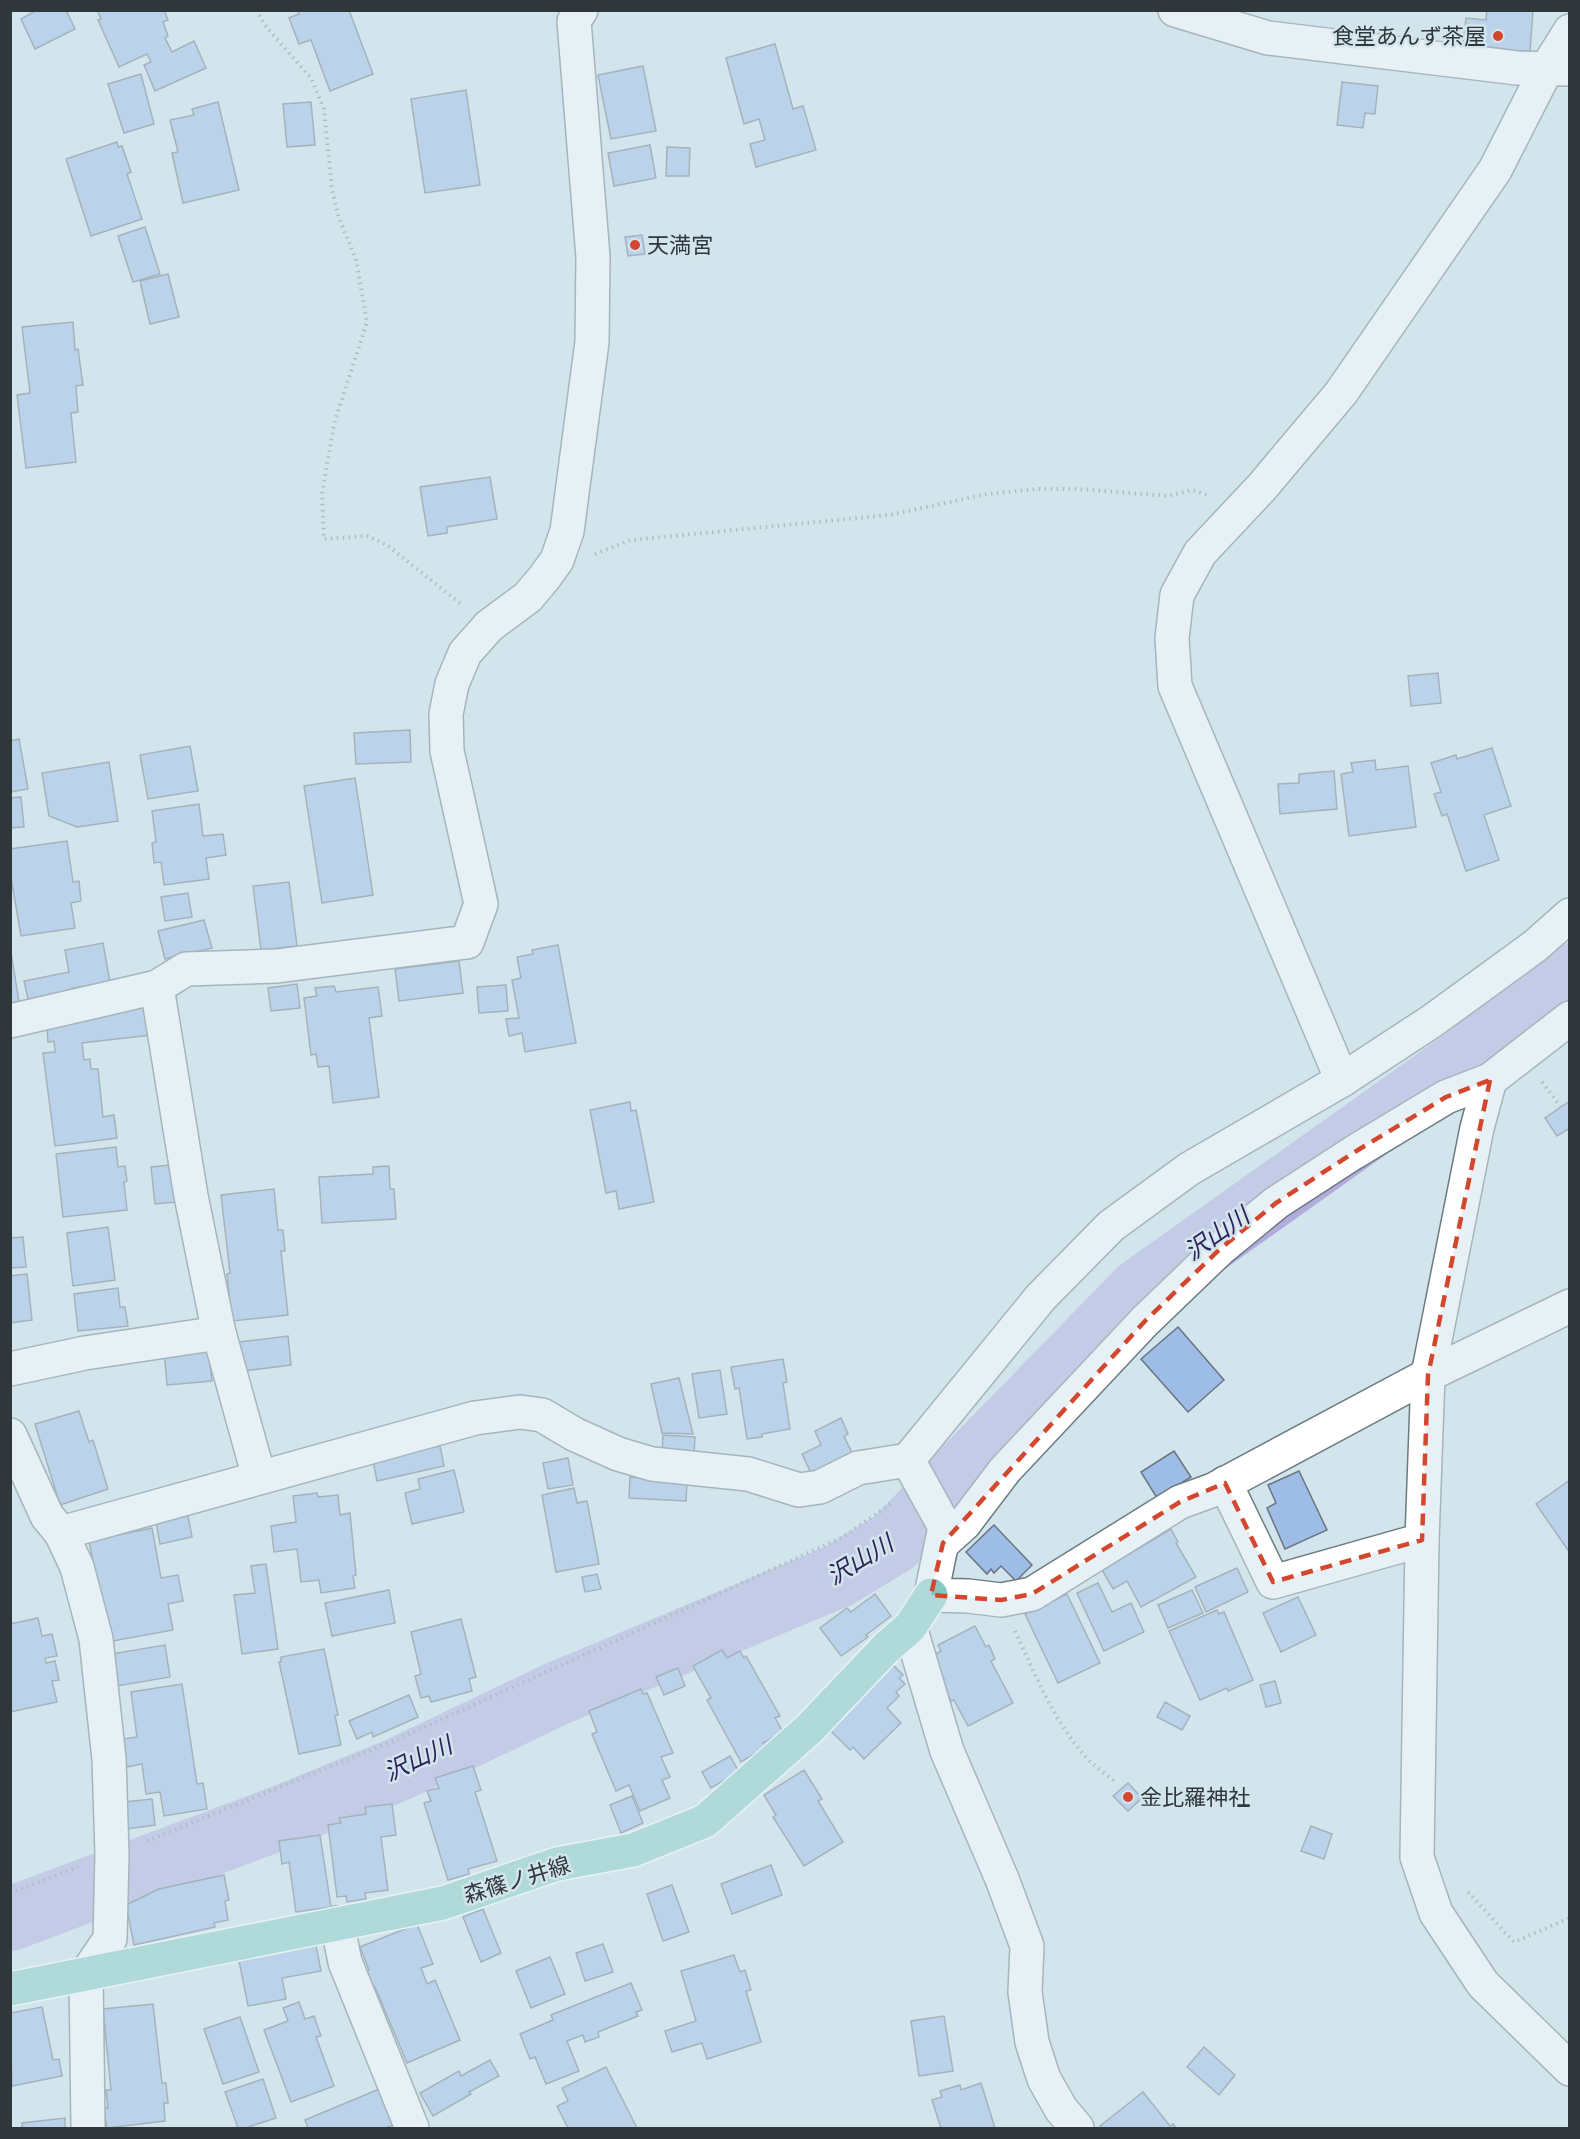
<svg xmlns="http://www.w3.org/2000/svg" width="1580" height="2139" font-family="Signika,'Noto Sans JP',sans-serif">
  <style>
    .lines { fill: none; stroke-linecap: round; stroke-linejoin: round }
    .river { stroke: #b2acdd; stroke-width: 64 }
    .building { fill: #9dbde7; stroke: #6b7480; stroke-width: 1.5 }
    .minor-casing { stroke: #6b7b81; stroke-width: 36 }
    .major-casing { stroke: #fff; stroke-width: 36 }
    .path { stroke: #818d92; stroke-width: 4; stroke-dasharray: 1.5 4.5; stroke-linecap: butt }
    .minor { stroke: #fff; stroke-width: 33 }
    .major { stroke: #86c9c4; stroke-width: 33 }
    .marked { fill: none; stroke: #d2472e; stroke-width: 4.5; stroke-dasharray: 12 8; stroke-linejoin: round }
    .poi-dot { fill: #d2472e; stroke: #d3e5ec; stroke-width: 2 }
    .labels { text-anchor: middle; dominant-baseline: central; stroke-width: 5; stroke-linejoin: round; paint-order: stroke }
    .poi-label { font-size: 22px; fill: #30373a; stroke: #d3e5ec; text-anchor: start }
    .street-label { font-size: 22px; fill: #30373a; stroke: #d3e5ec }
    .water-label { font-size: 24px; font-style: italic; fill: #2f225c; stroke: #d3e5ec }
  </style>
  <rect width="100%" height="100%" fill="#d3e5ec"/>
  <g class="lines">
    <path class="river" d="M 10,1919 L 285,1816 L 399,1769 L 556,1694 L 838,1576 L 894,1542 L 1140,1290 L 1468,1057 L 1570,975"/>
  </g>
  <g class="building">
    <path d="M 37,10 L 66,10 L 75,29 L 35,49 L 21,19 Z"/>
    <path d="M 97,10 L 164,10 L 168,20 L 163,22 L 168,36 L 165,38 L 172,52 L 194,41 L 206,68 L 155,91 L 144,65 L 151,62 L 147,54 L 119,67 L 98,20 L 101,19 Z"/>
    <path d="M 298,10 L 349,10 L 373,74 L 330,91 L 311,40 L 299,44 L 289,18 L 299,14 Z"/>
    <path d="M 1487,10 L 1533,10 L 1530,52 L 1463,44 L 1466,18 L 1486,20 Z"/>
    <path d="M 775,44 L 793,109 L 803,106 L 816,150 L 756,167 L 750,144 L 765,140 L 759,119 L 744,124 L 726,58 Z"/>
    <path d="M 643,66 L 656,131 L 611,139 L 598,75 Z"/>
    <path d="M 141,74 L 154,124 L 124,133 L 108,84 Z"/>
    <path d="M 1342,82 L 1378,86 L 1375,114 L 1365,113 L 1363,128 L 1337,125 Z"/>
    <path d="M 466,90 L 480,185 L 425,193 L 411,99 Z"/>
    <path d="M 218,102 L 239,190 L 183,203 L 172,153 L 178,152 L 170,120 L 194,115 L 192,109 Z"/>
    <path d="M 311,102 L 315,145 L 287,147 L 283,104 Z"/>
    <path d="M 117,142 L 118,147 L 122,146 L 131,172 L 127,174 L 142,219 L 91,236 L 66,159 Z"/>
    <path d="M 650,145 L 656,178 L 614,186 L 608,153 Z"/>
    <path d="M 667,147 L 690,148 L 689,176 L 666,176 Z"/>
    <path d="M 145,227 L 160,274 L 133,282 L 118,236 Z"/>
    <path d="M 642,235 L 645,254 L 628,256 L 625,237 Z"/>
    <path d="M 168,274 L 179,317 L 150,324 L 140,281 Z"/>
    <path d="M 73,322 L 75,350 L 78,349 L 83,385 L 76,386 L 78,412 L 71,413 L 76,462 L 26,468 L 17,395 L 30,393 L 22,327 Z"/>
    <path d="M 490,477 L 497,519 L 447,527 L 447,533 L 428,536 L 420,487 Z"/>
    <path d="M 1438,673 L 1441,703 L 1411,706 L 1408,676 Z"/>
    <path d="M 410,730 L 411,762 L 356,764 L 354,733 Z"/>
    <path d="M 19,739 L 28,789 L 10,792 L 10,741 Z"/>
    <path d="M 190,746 L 198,791 L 148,799 L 140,755 Z"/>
    <path d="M 1492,748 L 1511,806 L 1484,815 L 1499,860 L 1466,871 L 1447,814 L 1442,816 L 1434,794 L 1441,792 L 1431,763 L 1456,755 L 1457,759 Z"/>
    <path d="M 1375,760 L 1376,770 L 1408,766 L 1416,827 L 1349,836 L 1341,774 L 1353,772 L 1351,763 Z"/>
    <path d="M 109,762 L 118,821 L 77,827 L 49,816 L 42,773 Z"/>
    <path d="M 1334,771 L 1337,809 L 1280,814 L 1278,784 L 1299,783 L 1299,774 Z"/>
    <path d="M 355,778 L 373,895 L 322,903 L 304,786 Z"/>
    <path d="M 21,797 L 24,827 L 10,828 L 10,798 Z"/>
    <path d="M 199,804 L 203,836 L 223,834 L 226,855 L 206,858 L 209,879 L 164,885 L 161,862 L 154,863 L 152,843 L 156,842 L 152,811 Z"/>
    <path d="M 67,841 L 73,882 L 79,881 L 81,901 L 71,903 L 75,928 L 21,936 L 10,872 L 10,849 Z"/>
    <path d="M 289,882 L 297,946 L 261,950 L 253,886 Z"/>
    <path d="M 188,893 L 192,917 L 165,921 L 161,897 Z"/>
    <path d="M 204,920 L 212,948 L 165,959 L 158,931 Z"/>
    <path d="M 103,943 L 110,982 L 72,988 L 73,991 L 28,999 L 24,981 L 69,972 L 65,950 Z"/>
    <path d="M 558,945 L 576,1043 L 525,1052 L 522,1033 L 509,1036 L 506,1019 L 519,1018 L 512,980 L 521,978 L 517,957 L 533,954 L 532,950 Z"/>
    <path d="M 10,946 L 19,1002 L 10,1003 Z"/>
    <path d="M 459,961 L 463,993 L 399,1001 L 395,969 Z"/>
    <path d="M 297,984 L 300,1008 L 271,1011 L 268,988 Z"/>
    <path d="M 506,985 L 508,1011 L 479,1013 L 477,987 Z"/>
    <path d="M 334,986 L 336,992 L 378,987 L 382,1016 L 369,1018 L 379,1097 L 333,1103 L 329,1066 L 318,1067 L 316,1054 L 311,1055 L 304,998 L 317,996 L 315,988 Z"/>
    <path d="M 147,1007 L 151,1035 L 82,1043 L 84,1060 L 90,1059 L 91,1069 L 98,1069 L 103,1117 L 114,1115 L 117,1138 L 55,1146 L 43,1053 L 55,1052 L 54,1041 L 48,1042 L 47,1026 L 56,1018 Z"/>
    <path d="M 1570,1101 L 1570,1128 L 1557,1136 L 1545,1118 Z"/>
    <path d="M 630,1102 L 631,1111 L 636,1110 L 654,1202 L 619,1209 L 616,1191 L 606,1193 L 590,1110 Z"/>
    <path d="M 116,1147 L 118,1167 L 125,1166 L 127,1181 L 124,1182 L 127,1210 L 63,1217 L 56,1154 Z"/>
    <path d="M 170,1165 L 175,1202 L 155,1204 L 151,1167 Z"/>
    <path d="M 389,1166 L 390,1189 L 394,1189 L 396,1219 L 322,1223 L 319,1177 L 373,1174 L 373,1167 Z"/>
    <path d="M 274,1189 L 278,1230 L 283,1230 L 285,1251 L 281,1251 L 288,1315 L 232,1321 L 227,1274 L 230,1273 L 221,1195 Z"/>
    <path d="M 108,1227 L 115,1280 L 73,1286 L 67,1233 Z"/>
    <path d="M 23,1237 L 26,1267 L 10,1268 L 10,1238 Z"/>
    <path d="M 27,1274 L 32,1320 L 10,1323 L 10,1276 Z"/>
    <path d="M 118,1288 L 120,1307 L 125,1307 L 128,1326 L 78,1331 L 74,1294 Z"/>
    <path d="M 1178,1327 L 1224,1380 L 1188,1412 L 1141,1359 Z"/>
    <path d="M 288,1336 L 291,1365 L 243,1371 L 239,1342 Z"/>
    <path d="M 208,1345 L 212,1381 L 167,1385 L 164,1350 Z"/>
    <path d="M 783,1359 L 787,1382 L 783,1383 L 790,1429 L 762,1434 L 762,1437 L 747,1439 L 739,1388 L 735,1389 L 731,1367 Z"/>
    <path d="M 720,1370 L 727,1414 L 699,1418 L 692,1374 Z"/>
    <path d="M 679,1378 L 693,1434 L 662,1433 L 651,1384 Z"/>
    <path d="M 79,1411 L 89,1442 L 93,1440 L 108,1489 L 60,1505 L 35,1424 Z"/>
    <path d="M 841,1418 L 848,1434 L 844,1436 L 853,1455 L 812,1475 L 802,1454 L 821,1445 L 815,1431 Z"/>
    <path d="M 663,1435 L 695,1437 L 694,1455 L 662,1454 Z"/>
    <path d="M 440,1446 L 444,1466 L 377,1481 L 373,1461 Z"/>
    <path d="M 1174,1451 L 1191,1477 L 1157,1498 L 1141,1472 Z"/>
    <path d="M 568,1458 L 573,1485 L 548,1489 L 543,1463 Z"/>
    <path d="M 454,1470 L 464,1512 L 412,1524 L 405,1493 L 420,1489 L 418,1479 Z"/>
    <path d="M 1299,1471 L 1327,1530 L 1285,1549 L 1267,1508 L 1276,1503 L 1268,1485 Z"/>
    <path d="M 630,1477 L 687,1481 L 686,1501 L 629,1498 Z"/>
    <path d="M 1570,1480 L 1570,1553 L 1536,1504 Z"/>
    <path d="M 574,1488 L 577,1503 L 587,1501 L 599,1564 L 556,1572 L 542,1495 Z"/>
    <path d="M 317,1493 L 318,1497 L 338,1495 L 340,1515 L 350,1513 L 356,1575 L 353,1576 L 355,1588 L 321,1593 L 319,1580 L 301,1582 L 297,1549 L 274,1552 L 271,1526 L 296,1522 L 293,1496 Z"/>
    <path d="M 188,1516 L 192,1537 L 160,1544 L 156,1522 Z"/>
    <path d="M 994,1525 L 1032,1565 L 1016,1581 L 1001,1566 L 994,1573 L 991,1569 L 987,1574 L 966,1552 Z"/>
    <path d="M 152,1528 L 161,1578 L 178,1575 L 183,1601 L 168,1604 L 173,1630 L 108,1642 L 89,1541 Z"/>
    <path d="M 1171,1529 L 1178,1542 L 1176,1543 L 1196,1577 L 1141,1607 L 1127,1581 L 1113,1589 L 1102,1570 Z"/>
    <path d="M 266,1564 L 278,1649 L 242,1654 L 234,1595 L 255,1593 L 251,1566 Z"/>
    <path d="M 1237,1568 L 1248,1592 L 1206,1612 L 1195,1587 Z"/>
    <path d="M 597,1574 L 601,1589 L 585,1592 L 582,1577 Z"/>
    <path d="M 1098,1583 L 1112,1612 L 1131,1603 L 1144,1632 L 1104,1651 L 1077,1593 Z"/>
    <path d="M 389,1590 L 395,1623 L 332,1636 L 325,1603 Z"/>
    <path d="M 1192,1590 L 1203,1613 L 1168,1628 L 1158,1605 Z"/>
    <path d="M 875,1594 L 891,1616 L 866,1635 L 868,1637 L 841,1656 L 820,1628 L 847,1608 L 851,1612 Z"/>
    <path d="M 1067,1594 L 1100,1663 L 1058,1683 L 1025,1614 Z"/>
    <path d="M 1298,1597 L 1316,1635 L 1281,1652 L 1263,1613 Z"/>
    <path d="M 1217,1610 L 1219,1614 L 1224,1612 L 1253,1680 L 1228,1691 L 1227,1688 L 1200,1700 L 1169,1631 Z"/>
    <path d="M 38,1618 L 42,1636 L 52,1634 L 57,1656 L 45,1658 L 46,1663 L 55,1661 L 59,1680 L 52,1681 L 57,1702 L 10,1712 L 10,1624 Z"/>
    <path d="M 461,1619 L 476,1677 L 469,1679 L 472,1691 L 431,1702 L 429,1696 L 421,1698 L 415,1676 L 421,1674 L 411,1632 Z"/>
    <path d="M 975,1626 L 986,1647 L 989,1645 L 995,1659 L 991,1661 L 1013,1703 L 968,1726 L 954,1700 L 951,1701 L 941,1681 L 944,1679 L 932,1656 L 941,1651 L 938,1645 Z"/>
    <path d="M 165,1645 L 170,1677 L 117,1686 L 111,1654 Z"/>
    <path d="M 324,1649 L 338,1715 L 335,1716 L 341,1745 L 299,1754 L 279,1662 L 281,1662 L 281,1657 Z"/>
    <path d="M 722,1650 L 727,1658 L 740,1651 L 744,1658 L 746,1656 L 780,1716 L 775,1718 L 783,1732 L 763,1743 L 766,1747 L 741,1762 L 707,1700 L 711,1698 L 693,1666 Z"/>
    <path d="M 892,1664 L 903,1675 L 899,1678 L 905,1684 L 896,1692 L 899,1696 L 887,1708 L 901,1723 L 864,1759 L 853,1747 L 850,1750 L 828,1728 Z"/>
    <path d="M 678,1668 L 685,1686 L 664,1695 L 656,1677 Z"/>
    <path d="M 1275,1681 L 1281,1703 L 1266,1707 L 1260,1685 Z"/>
    <path d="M 182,1684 L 197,1784 L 203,1783 L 207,1809 L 164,1816 L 160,1792 L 146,1794 L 142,1764 L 122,1768 L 117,1740 L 137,1737 L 131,1692 Z"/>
    <path d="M 641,1689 L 643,1694 L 647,1693 L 673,1753 L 661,1757 L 670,1777 L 662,1780 L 670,1798 L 640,1811 L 629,1785 L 616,1791 L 592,1734 L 597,1732 L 589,1711 Z"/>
    <path d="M 409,1695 L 418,1717 L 373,1737 L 372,1732 L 357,1739 L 349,1721 Z"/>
    <path d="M 1165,1702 L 1190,1716 L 1182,1730 L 1157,1717 Z"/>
    <path d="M 730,1756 L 739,1772 L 711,1788 L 702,1772 Z"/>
    <path d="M 473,1766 L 481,1790 L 475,1792 L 497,1861 L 468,1869 L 469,1874 L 448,1880 L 424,1803 L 431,1801 L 427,1791 L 439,1788 L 435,1778 Z"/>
    <path d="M 804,1770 L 822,1799 L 818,1801 L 843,1842 L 804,1866 L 773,1817 L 776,1815 L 764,1795 Z"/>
    <path d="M 1128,1783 L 1142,1798 L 1128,1811 L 1113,1796 Z"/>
    <path d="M 632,1796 L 643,1823 L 621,1833 L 610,1805 Z"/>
    <path d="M 152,1799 L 155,1825 L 127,1829 L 124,1802 Z"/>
    <path d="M 392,1804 L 396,1835 L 381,1837 L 388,1890 L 365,1893 L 366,1899 L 347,1902 L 346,1896 L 337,1897 L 328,1825 L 341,1823 L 339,1818 L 366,1814 L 365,1807 Z"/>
    <path d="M 1311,1826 L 1332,1834 L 1324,1859 L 1301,1851 Z"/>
    <path d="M 320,1835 L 331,1907 L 296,1912 L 289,1862 L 282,1864 L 279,1841 Z"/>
    <path d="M 771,1865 L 782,1895 L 732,1914 L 721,1884 Z"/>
    <path d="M 224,1875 L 229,1900 L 225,1901 L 228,1920 L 214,1923 L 215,1927 L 134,1945 L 126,1905 L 159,1889 Z"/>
    <path d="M 672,1885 L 689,1932 L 663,1941 L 647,1894 Z"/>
    <path d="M 483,1909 L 501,1953 L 481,1962 L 463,1917 Z"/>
    <path d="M 417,1924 L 433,1964 L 421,1968 L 427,1984 L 435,1980 L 460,2040 L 407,2063 L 375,1987 L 371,1989 L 364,1972 L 369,1970 L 360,1947 Z"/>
    <path d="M 603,1944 L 613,1972 L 585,1981 L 576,1953 Z"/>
    <path d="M 316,1946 L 321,1971 L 282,1978 L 286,1999 L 248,2006 L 239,1961 Z"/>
    <path d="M 734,1955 L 740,1972 L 745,1970 L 751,1990 L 746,1991 L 761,2042 L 707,2059 L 702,2043 L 672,2052 L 665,2031 L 696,2021 L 681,1971 Z"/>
    <path d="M 550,1957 L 565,1994 L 531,2008 L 516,1971 Z"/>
    <path d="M 631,1983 L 642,2010 L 636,2012 L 638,2016 L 598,2032 L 599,2037 L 585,2042 L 583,2035 L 567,2041 L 579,2071 L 546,2084 L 535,2057 L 530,2059 L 520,2034 L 553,2020 L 551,2015 Z"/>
    <path d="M 299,2002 L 305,2019 L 314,2016 L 321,2036 L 316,2037 L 334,2086 L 291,2102 L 264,2030 L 288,2021 L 283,2008 Z"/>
    <path d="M 153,2004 L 162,2083 L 166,2083 L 168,2103 L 164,2103 L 165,2121 L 107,2128 L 104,2108 L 108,2108 L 106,2090 L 111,2090 L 103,2009 Z"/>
    <path d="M 42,2007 L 53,2060 L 59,2059 L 62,2076 L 12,2086 L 10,2013 Z"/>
    <path d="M 944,2016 L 953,2071 L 919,2076 L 911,2021 Z"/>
    <path d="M 240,2017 L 259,2072 L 223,2084 L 204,2029 Z"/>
    <path d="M 1204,2047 L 1235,2075 L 1219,2095 L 1187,2067 Z"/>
    <path d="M 490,2060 L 499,2076 L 469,2092 L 471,2094 L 433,2116 L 420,2093 L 459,2071 L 461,2076 Z"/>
    <path d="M 606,2067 L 637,2128 L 568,2128 L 557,2106 L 568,2101 L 562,2088 Z"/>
    <path d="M 263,2079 L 276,2118 L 245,2128 L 238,2128 L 225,2092 Z"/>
    <path d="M 981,2083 L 995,2128 L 941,2128 L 932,2100 L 942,2097 L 940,2091 L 960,2085 L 961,2090 Z"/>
    <path d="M 384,2087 L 399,2123 L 385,2128 L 308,2128 L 305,2120 Z"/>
    <path d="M 1143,2092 L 1170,2126 L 1173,2124 L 1176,2128 L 1102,2128 L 1100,2126 Z"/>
    <path d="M 65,2118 L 65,2128 L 22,2128 L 22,2123 Z"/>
  </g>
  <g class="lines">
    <defs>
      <g id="minor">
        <path d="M 1175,10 L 1268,38 L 1517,68 L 1567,69"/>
        <path d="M 10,1021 L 157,987 L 186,969 L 277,966 L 467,942 L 481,904 L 447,751 L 446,714 L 452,684 L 465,653 L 489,626 L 528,597 L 544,578 L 557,560 L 567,531 L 592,342 L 593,257 L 574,21 L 581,10"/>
        <path d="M 1342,1080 L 1175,686 L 1172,638 L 1177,595 L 1200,553 L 1262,487 L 1341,393 L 1495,170 L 1547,68 L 1570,31"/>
        <path d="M 1490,1080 L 1477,1128 L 1428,1375 L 1422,1540 L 1417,1857 L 1436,1913 L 1483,1984 L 1570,2069"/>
        <path d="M 219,1333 L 259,1477"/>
        <path d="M 10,1369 L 85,1353 L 219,1333 L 191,1196 L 157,987"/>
        <path d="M 10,1435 L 47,1516 L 61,1533 L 475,1418 L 520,1412 L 542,1415 L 574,1434 L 618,1454 L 652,1464 L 748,1474 L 799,1490 L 820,1487 L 858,1468 L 908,1460 L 1041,1297 L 1111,1226 L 1189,1169 L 1342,1080 L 1432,1021 L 1535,946 L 1570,915"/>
        <path d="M 908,1460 L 945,1527 L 931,1595 L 968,1596 L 1001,1600 L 1032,1594 L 1180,1502 L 1213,1490 L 1428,1375 L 1570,1306"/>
        <path d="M 1225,1483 L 1273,1582 L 1422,1540"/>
        <path d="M 61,1533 L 77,1567 L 96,1639 L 109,1759 L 112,1854 L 110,1939 L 86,1974 L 88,2128"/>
        <path d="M 943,1543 L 964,1524 L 1005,1470 L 1145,1321 L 1220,1249 L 1276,1203 L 1353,1153 L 1446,1097 L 1490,1080 L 1570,1018"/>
        <path d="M 910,1627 L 947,1751 L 1002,1879 L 1027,1946 L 1025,1992 L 1032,2042 L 1044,2079 L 1061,2109 L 1077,2128"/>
        <path d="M 337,1923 L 345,1962 L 412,2128"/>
      </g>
      <path id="major" d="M 10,1989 L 443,1903 L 557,1864 L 633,1850 L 705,1821 L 809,1729 L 886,1648 L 910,1627 L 931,1595"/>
    </defs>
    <use href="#minor" class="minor-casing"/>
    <use href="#major" class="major-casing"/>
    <g class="path">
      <path d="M 256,10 L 267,28 L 311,78 L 324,109 L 332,189 L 339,219 L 356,259 L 367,322 L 334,424 L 322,494 L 324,539 L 367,536 L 387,545 L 462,605"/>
      <path d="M 595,554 L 631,540 L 889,515 L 987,494 L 1039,489 L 1079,489 L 1168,496 L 1192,490 L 1207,495"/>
      <path d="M 1542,1082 L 1561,1107"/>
      <path d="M 1015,1631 C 1036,1676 1051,1715 1083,1754 C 1092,1765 1105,1773 1115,1782"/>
      <path d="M 147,1841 L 398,1739 L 716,1595 L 843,1537 L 893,1502"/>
      <path d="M 1468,1892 L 1514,1942 L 1570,1918"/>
      <path d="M 10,1893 L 78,1867"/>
    </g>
    <use href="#minor" class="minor"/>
    <use href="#major" class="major"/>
  </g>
  <path d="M0 0H1580V2139H0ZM 1490,1080 L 1428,1375 L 1422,1540 L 1273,1582 L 1225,1483 L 1180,1502 L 1032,1594 L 1001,1600 L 931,1595 L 943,1543 L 1145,1321 L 1220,1249 L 1276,1203 L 1353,1153 L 1446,1097 Z" fill="#d3e5ec" fill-opacity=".55" fill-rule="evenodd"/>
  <path class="marked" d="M 1490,1080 L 1428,1375 L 1422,1540 L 1273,1582 L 1225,1483 L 1180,1502 L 1032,1594 L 1001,1600 L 931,1595 L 943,1543 L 1145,1321 L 1220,1249 L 1276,1203 L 1353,1153 L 1446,1097 Z"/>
  <g class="poi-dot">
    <circle cx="1498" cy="36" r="6"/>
    <circle cx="635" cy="245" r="6"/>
    <circle cx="1128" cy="1797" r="6"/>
  </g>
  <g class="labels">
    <g class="poi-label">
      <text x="1486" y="36" text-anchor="end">食堂あんず茶屋</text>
      <text x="647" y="245">天満宮</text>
      <text x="1140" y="1797">金比羅神社</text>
    </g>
    <g class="street-label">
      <text transform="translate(517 1880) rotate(-17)">森篠ノ井線</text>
    </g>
    <g class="water-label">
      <text transform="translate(1217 1234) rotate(-35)">沢山川</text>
      <text transform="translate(860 1560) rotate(-31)">沢山川</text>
      <text transform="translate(418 1759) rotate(-25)">沢山川</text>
    </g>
  </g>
  <rect width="1580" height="2139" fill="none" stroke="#30373a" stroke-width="24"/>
</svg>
